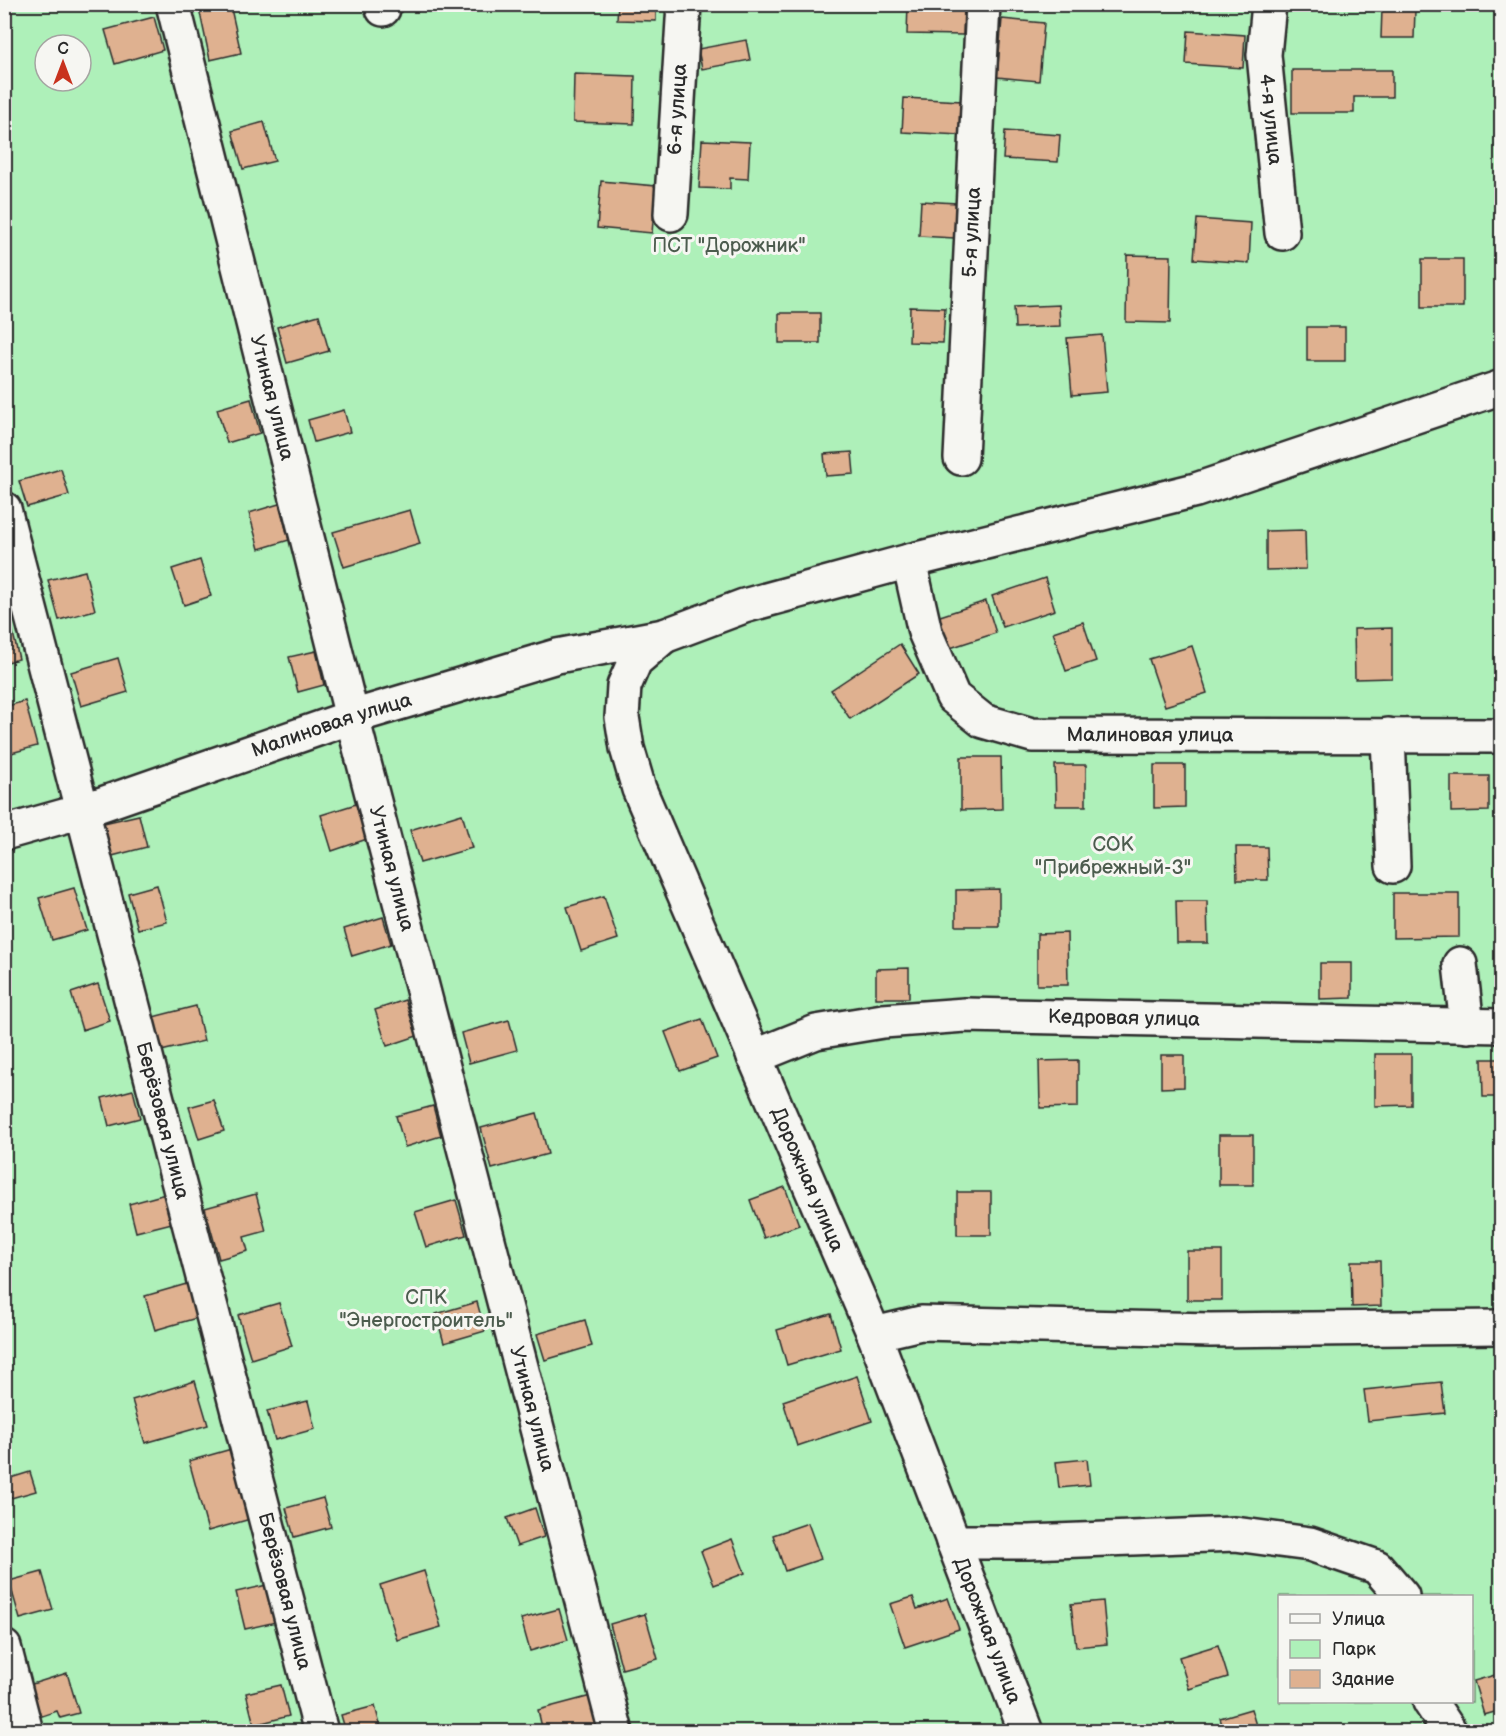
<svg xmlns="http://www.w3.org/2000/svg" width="1506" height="1736" font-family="'Balsamiq Sans',sans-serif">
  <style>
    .green { fill: #aef0b9; stroke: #6c8e72; stroke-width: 1.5; fill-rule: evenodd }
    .building { fill: #dfb190; stroke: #2b2b2b; stroke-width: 1.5 }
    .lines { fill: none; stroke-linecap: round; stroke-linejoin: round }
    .minor-casing { stroke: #2b2b2b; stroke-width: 38 }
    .minor { stroke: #f6f6f2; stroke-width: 33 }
    .labels { text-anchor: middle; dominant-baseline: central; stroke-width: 6; stroke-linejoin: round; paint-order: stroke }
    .street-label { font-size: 20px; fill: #2b2b2b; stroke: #f6f6f2 }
    .park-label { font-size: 20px; fill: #4c5c4e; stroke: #f6f6f2 }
  </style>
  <rect width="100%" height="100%" fill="#f1e8de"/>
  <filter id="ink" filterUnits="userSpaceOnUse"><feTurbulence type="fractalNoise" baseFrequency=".0167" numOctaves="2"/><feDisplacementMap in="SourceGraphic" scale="12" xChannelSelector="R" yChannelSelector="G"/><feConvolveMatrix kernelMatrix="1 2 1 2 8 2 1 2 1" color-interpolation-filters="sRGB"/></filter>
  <g filter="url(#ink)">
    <path class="green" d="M 5,5 L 1501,5 L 1501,1731 L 5,1732 ZM 45,45 L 81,45 L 81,81 L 45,81 ZM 1280,1596 L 1472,1596 L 1472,1702 L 1280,1702 Z"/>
    <g class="building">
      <path d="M 214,4 L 230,4 L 241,53 L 210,60 L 199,8 Z"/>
      <path d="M 618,4 L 656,4 L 656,21 L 617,20 Z"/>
      <path d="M 908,4 L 964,4 L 963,35 L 907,34 Z"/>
      <path d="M 1382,9 L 1415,10 L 1414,38 L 1381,38 Z"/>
      <path d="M 154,17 L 163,50 L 115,64 L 105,30 Z"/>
      <path d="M 1002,19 L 1044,23 L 1039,81 L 997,77 Z"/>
      <path d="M 1188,31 L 1245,35 L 1243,68 L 1186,64 Z"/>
      <path d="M 746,40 L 750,60 L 702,69 L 698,49 Z"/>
      <path d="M 1292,70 L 1392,70 L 1392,97 L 1354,97 L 1354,113 L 1292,113 Z"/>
      <path d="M 574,74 L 635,76 L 634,124 L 573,122 Z"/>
      <path d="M 904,98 L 962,101 L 961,135 L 902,132 Z"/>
      <path d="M 264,122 L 275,161 L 243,169 L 232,131 Z"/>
      <path d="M 1005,131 L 1060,135 L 1058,162 L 1003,159 Z"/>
      <path d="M 702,140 L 750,142 L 748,179 L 730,178 L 730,189 L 699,188 Z"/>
      <path d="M 601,181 L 656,186 L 652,233 L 597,228 Z"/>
      <path d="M 921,201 L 956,203 L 954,238 L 919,236 Z"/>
      <path d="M 1197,219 L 1251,223 L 1249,263 L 1194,259 Z"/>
      <path d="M 1127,255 L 1171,256 L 1170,323 L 1126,322 Z"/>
      <rect x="1422" y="259" width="41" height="48"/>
      <path d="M 1059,305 L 1060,326 L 1015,328 L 1014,307 Z"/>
      <path d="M 910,307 L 945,308 L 943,343 L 909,342 Z"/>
      <rect x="779" y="313" width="41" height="30"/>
      <path d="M 319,315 L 329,351 L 287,363 L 277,327 Z"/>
      <rect x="1307" y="327" width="38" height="34"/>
      <path d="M 1102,335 L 1107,392 L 1072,395 L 1067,338 Z"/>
      <path d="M 251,399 L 260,433 L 227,443 L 217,409 Z"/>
      <path d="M 344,410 L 350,432 L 314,442 L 308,420 Z"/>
      <path d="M 852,452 L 854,474 L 826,476 L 824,454 Z"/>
      <path d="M 61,469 L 69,495 L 27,507 L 19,481 Z"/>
      <path d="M 279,504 L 289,540 L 259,549 L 249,513 Z"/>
      <path d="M 410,510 L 420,544 L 344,567 L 333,532 Z"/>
      <path d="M 1305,530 L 1306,569 L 1266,570 L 1266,531 Z"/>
      <path d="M 1500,541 L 1502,541 L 1502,585 L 1501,585 Z"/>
      <path d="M 200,560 L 211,596 L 184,605 L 172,569 Z"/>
      <path d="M 85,571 L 95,610 L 59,620 L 48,580 Z"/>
      <path d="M 1045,578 L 1055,610 L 1003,627 L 992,596 Z"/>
      <path d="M 986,601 L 996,633 L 944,650 L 934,618 Z"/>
      <path d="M 1083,622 L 1096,661 L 1066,671 L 1053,632 Z"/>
      <path d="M 11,624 L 19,659 L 4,663 L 4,625 Z"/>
      <path d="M 1392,628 L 1392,678 L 1355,679 L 1354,629 Z"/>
      <path d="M 900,644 L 919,674 L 850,719 L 831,690 Z"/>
      <path d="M 1192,646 L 1207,693 L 1165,706 L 1149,659 Z"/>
      <path d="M 316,651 L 324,685 L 298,692 L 289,657 Z"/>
      <path d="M 118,658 L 128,692 L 81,706 L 71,672 Z"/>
      <path d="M 25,701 L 37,746 L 4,755 L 4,707 Z"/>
      <path d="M 961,757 L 1001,757 L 1002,809 L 961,810 Z"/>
      <path d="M 1055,765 L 1086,765 L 1086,806 L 1056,806 Z"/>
      <path d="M 1154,765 L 1185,765 L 1185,807 L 1154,808 Z"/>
      <path d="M 1451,776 L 1489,776 L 1489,811 L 1451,812 Z"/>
      <path d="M 356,804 L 367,839 L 332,851 L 321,815 Z"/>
      <path d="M 462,814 L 472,848 L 420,863 L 410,830 Z"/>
      <path d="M 139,815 L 147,847 L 112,856 L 104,823 Z"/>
      <path d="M 1236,847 L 1267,847 L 1268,880 L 1237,880 Z"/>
      <path d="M 157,885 L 167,922 L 138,929 L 128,893 Z"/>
      <path d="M 74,888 L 87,930 L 52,940 L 39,898 Z"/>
      <path d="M 999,889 L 999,926 L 956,926 L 956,890 Z"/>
      <path d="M 1393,893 L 1459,893 L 1459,937 L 1393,938 Z"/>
      <path d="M 604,896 L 618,939 L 581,951 L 567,907 Z"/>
      <path d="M 1176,901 L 1207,901 L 1208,943 L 1177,943 Z"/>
      <path d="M 383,917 L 391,944 L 352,956 L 344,929 Z"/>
      <path d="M 1067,933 L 1068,985 L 1037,985 L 1037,934 Z"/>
      <path d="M 1320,963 L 1352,963 L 1352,998 L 1320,999 Z"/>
      <path d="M 909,968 L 909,998 L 876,998 L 876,969 Z"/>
      <path d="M 98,984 L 110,1021 L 82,1030 L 71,993 Z"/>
      <path d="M 405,1000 L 417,1036 L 387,1046 L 375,1010 Z"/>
      <path d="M 196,1006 L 204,1041 L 161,1051 L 153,1017 Z"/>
      <path d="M 702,1019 L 717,1058 L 680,1071 L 665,1032 Z"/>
      <path d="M 509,1020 L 517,1050 L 469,1063 L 461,1033 Z"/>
      <path d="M 1375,1054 L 1411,1054 L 1411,1105 L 1375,1106 Z"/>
      <path d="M 1161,1055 L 1184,1055 L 1184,1087 L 1161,1088 Z"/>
      <path d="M 1482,1059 L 1502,1059 L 1502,1097 L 1483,1097 Z"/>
      <path d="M 1078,1060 L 1078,1107 L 1040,1108 L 1039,1061 Z"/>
      <path d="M 133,1090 L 140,1118 L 109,1126 L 102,1098 Z"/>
      <path d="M 214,1100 L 224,1131 L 199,1139 L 189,1107 Z"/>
      <path d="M 433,1106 L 441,1136 L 405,1147 L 396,1116 Z"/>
      <path d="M 537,1113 L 548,1154 L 492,1169 L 481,1128 Z"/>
      <rect x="1219" y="1135" width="34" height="50"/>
      <path d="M 785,1187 L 799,1225 L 764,1238 L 750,1200 Z"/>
      <rect x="957" y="1192" width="34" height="43"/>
      <path d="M 169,1193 L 176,1222 L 136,1232 L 129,1204 Z"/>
      <path d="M 256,1194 L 266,1231 L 244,1237 L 248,1251 L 219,1259 L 205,1208 Z"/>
      <path d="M 456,1200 L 466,1235 L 426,1247 L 415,1212 Z"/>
      <rect x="1187" y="1251" width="35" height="49"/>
      <path d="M 1351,1261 L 1380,1261 L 1381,1306 L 1352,1307 Z"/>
      <path d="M 190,1283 L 200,1317 L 155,1330 L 145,1296 Z"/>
      <path d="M 477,1302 L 485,1331 L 444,1343 L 436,1314 Z"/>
      <path d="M 279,1303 L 292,1346 L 251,1359 L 238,1315 Z"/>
      <path d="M 831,1314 L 841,1349 L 787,1365 L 777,1330 Z"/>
      <path d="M 585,1320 L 592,1346 L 545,1360 L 537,1334 Z"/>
      <path d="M 857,1376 L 872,1421 L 797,1446 L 783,1401 Z"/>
      <path d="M 195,1381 L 208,1425 L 145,1443 L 132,1400 Z"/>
      <path d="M 1441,1382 L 1445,1413 L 1368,1421 L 1364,1390 Z"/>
      <path d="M 308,1401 L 315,1429 L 275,1440 L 267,1411 Z"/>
      <path d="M 235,1448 L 254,1518 L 208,1531 L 189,1461 Z"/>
      <path d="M 1087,1459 L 1090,1485 L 1059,1488 L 1056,1462 Z"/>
      <path d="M 30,1472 L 36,1491 L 4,1500 L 4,1480 Z"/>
      <path d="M 323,1498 L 331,1527 L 294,1537 L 286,1508 Z"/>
      <path d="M 535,1508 L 544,1537 L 517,1546 L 507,1518 Z"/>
      <path d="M 808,1523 L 821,1559 L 785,1571 L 773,1535 Z"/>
      <path d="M 732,1539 L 745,1573 L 714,1585 L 701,1551 Z"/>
      <path d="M 424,1571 L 441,1627 L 397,1640 L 380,1585 Z"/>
      <path d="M 42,1572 L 53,1610 L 20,1619 L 9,1581 Z"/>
      <path d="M 267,1585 L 276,1622 L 245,1629 L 236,1592 Z"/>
      <path d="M 913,1597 L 917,1609 L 948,1598 L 959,1629 L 905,1647 L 890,1604 Z"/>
      <path d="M 1103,1601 L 1107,1644 L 1076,1647 L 1071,1604 Z"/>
      <path d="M 559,1609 L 568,1640 L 530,1651 L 521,1619 Z"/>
      <path d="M 645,1614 L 658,1659 L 622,1669 L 610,1624 Z"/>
      <path d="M 1218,1645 L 1228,1677 L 1189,1689 L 1179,1657 Z"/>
      <path d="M 67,1673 L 79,1713 L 60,1718 L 57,1711 L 39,1717 L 29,1685 Z"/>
      <path d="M 1502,1673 L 1502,1710 L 1484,1715 L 1474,1681 Z"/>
      <path d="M 281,1685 L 289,1716 L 254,1725 L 246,1693 Z"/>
      <path d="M 591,1696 L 600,1732 L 543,1732 L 538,1710 Z"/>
      <path d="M 375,1706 L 382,1732 L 346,1732 L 341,1715 Z"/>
      <path d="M 1251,1709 L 1258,1732 L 1224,1732 L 1220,1718 Z"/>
    </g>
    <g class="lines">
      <defs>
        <g id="minor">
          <path id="s1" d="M 173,4 L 352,717 L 616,1732"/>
          <path id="s2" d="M 1269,4 L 1264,55 L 1282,233"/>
          <path d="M 383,9 L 383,4"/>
          <path id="s3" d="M 671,214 L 684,4"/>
          <path id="s4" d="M 961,458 L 983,4"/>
          <path id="s5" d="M 4,509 L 321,1732"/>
          <path id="s6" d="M 909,561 L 925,632 L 953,697 L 983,721 L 1032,735 L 1502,736"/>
          <path id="s7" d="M 664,636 L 635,661 L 624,686 L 622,717 L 627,748 L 639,789 L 874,1334 L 1026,1732"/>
          <path d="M 1388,735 L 1393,866"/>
          <path id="s8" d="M 4,833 L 82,811 L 352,717 L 557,656 L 664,636 L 744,606 L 909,561 L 1196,490 L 1502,387"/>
          <path d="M 1460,964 L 1467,1026"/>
          <path id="s9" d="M 754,1057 L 816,1032 L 883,1021 L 965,1015 L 1502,1026"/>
          <path d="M 874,1334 L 921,1323 L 1210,1330 L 1502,1327"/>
          <path d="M 953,1542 L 1029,1542 L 1235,1534 L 1310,1544 L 1377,1567 L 1402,1596"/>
          <path d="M 4,1647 L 26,1732"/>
          <path d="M 1430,1702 L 1450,1732"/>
        </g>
      </defs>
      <use href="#minor" class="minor-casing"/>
      <use href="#minor" class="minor"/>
    </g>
  </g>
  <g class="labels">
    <g class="street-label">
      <text stroke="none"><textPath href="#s3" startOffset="105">6-я улица</textPath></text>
      <text stroke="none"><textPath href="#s2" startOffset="116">4-я улица</textPath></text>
      <text stroke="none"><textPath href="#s4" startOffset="226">5-я улица</textPath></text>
      <text stroke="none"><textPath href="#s1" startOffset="406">Утиная улица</textPath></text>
      <text stroke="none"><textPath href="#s8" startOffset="345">Малиновая улица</textPath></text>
      <text stroke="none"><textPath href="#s6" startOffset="351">Малиновая улица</textPath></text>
      <text stroke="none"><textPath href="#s1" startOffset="892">Утиная улица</textPath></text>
      <text stroke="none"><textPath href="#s9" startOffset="376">Кедровая улица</textPath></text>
      <text stroke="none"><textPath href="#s5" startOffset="632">Берёзовая улица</textPath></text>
      <text stroke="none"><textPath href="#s7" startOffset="596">Дорожная улица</textPath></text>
      <text stroke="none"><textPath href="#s1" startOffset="1450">Утиная улица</textPath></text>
      <text stroke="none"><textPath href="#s5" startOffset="1118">Берёзовая улица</textPath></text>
      <text stroke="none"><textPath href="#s7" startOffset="1082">Дорожная улица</textPath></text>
    </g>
    <g class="park-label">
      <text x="729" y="246">ПСТ "Дорожник"</text>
      <text x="1113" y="845">СОК<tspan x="1113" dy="23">"Прибрежный-3"</tspan></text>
      <text x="426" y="1298">СПК<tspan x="426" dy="23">"Энергостроитель"</tspan></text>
    </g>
  </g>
  <rect width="1506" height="1736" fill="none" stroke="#f6f6f2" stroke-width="24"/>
  <rect x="12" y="12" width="1482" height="1712" fill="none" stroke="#2b2b2b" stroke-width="2" filter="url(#ink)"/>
  <rect x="1278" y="1595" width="195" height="108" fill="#f6f6f2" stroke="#a5a5a2" stroke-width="1.5"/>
  <rect x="1290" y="1614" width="30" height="9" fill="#f6f6f2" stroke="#a5a5a2" stroke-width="1.5"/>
  <text x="1332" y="1625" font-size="18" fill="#2b2b2b">Улица</text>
  <rect x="1290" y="1640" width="30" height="18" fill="#aef0b9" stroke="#a5a5a2" stroke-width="1.5"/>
  <text x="1332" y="1655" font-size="18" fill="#2b2b2b">Парк</text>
  <rect x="1290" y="1670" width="30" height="18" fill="#dfb190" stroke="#a5a5a2" stroke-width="1.5"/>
  <text x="1332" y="1685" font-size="18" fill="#2b2b2b">Здание</text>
  <g transform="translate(63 63)"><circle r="28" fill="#f6f6f2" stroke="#a5a5a2" stroke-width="1.5"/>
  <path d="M0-4.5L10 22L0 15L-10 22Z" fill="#c8321e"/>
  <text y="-9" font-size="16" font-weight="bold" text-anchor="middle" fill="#2b2b2b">С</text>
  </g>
</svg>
